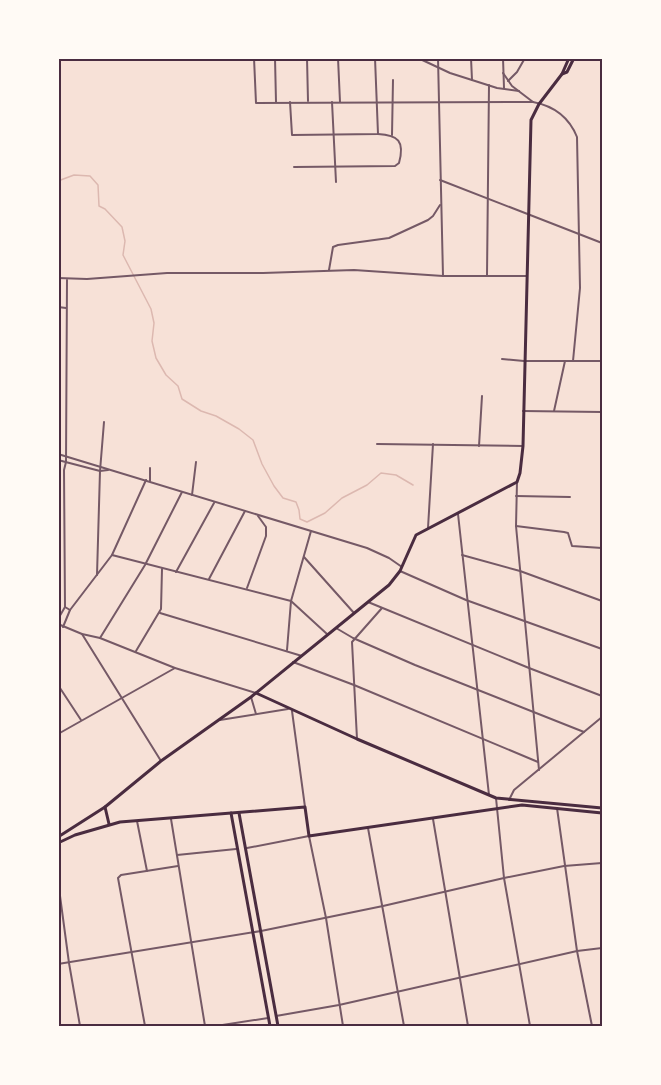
<svg xmlns="http://www.w3.org/2000/svg" width="661" height="1085" font-family="'Varela Round',sans-serif">
  <style>
    .lines { fill: none; stroke-linecap: round; stroke-linejoin: round }
    .stream { stroke: #dcb8b0; stroke-width: 1.5 }
    .minor { stroke: #755966; stroke-width: 2 }
    .tertiary { stroke: #755966; stroke-width: 2 }
    .secondary { stroke: #4a2c40; stroke-width: 3 }
    .neatline { fill: none; stroke: #4a2c40; stroke-width: 2 }
  </style>
  <rect width="100%" height="100%" fill="#f7e1d7"/>
  <g class="lines">
    <path class="stream" d="M 58,181 L 74,175 L 90,176 L 98,185 L 99,206 L 105,209 L 122,227 L 125,241 L 123,255 L 151,309 L 154,323 L 152,341 L 156,358 L 166,375 L 178,386 L 182,399 L 201,411 L 216,416 L 239,429 L 253,440 L 262,464 L 274,486 L 283,498 L 296,502 L 299,510 L 300,519 L 307,522 L 325,513 L 342,498 L 367,485 L 381,473 L 396,475 L 413,485"/>
    <g class="minor">
      <path d="M 254,58 L 256,103 L 533,102 C 554,106 569,117 577,137 L 580,288 L 573,361"/>
      <path d="M 275,58 L 276,102"/>
      <path d="M 307,58 L 308,101"/>
      <path d="M 338,58 L 340,102"/>
      <path d="M 418,58 L 450,73 L 497,88 L 519,91"/>
      <path d="M 438,58 L 443,276"/>
      <path d="M 471,58 L 472,80"/>
      <path d="M 503,58 L 504,88"/>
      <path d="M 503,73 L 512,86 L 533,102"/>
      <path d="M 508,81 L 517,72 L 525,58"/>
      <path d="M 290,102 L 292,135 L 378,134 L 375,58"/>
      <path d="M 332,102 L 336,182"/>
      <path d="M 392,135 L 393,80"/>
      <path d="M 294,167 L 395,166 L 399,163 C 405,141 398,135 378,134"/>
      <path d="M 440,180 L 602,243"/>
      <path d="M 329,270 L 333,247 L 338,245 L 389,238 L 428,220 L 433,216 L 440,205"/>
      <path d="M 487,275 L 489,85"/>
      <path d="M 58,278 L 87,279 L 167,273 L 263,273 L 354,270 L 443,276 L 527,276"/>
      <path d="M 67,280 L 66,462 L 64,470 L 65,607 L 70,610"/>
      <path d="M 58,307 L 66,308"/>
      <path d="M 502,359 L 524,361 L 602,361"/>
      <path d="M 554,411 L 565,361"/>
      <path d="M 377,444 L 523,446"/>
      <path d="M 479,446 L 482,396"/>
      <path d="M 150,481 L 150,468"/>
      <path d="M 517,482 L 516,526 L 539,770"/>
      <path d="M 192,495 L 196,462"/>
      <path d="M 516,496 L 570,497"/>
      <path d="M 458,514 L 489,795"/>
      <path d="M 516,526 L 564,532 L 568,533 L 572,546 L 602,548"/>
      <path d="M 428,528 L 433,444"/>
      <path d="M 112,555 L 291,601 L 327,634"/>
      <path d="M 462,555 L 520,571 L 602,601"/>
      <path d="M 304,557 L 354,613"/>
      <path d="M 400,571 L 466,600 L 602,649"/>
      <path d="M 176,572 L 214,503"/>
      <path d="M 97,575 L 100,471 L 104,422"/>
      <path d="M 209,579 L 245,511"/>
      <path d="M 247,588 L 266,536 L 266,527 L 258,516"/>
      <path d="M 368,602 L 529,668 L 602,696"/>
      <path d="M 160,613 L 302,656"/>
      <path d="M 58,619 L 65,607"/>
      <path d="M 58,624 L 82,634 L 100,638 L 175,668 L 256,693"/>
      <path d="M 63,627 L 70,610 L 112,555 L 146,480"/>
      <path d="M 336,628 L 353,638 L 415,665 L 584,732"/>
      <path d="M 82,634 L 161,761"/>
      <path d="M 100,638 L 145,565 L 182,492"/>
      <path d="M 287,650 L 291,601 L 311,531"/>
      <path d="M 136,651 L 161,609 L 162,569"/>
      <path d="M 293,662 L 354,685 L 538,762"/>
      <path d="M 58,685 L 81,720"/>
      <path d="M 251,697 L 256,714"/>
      <path d="M 220,720 L 288,709"/>
      <path d="M 58,734 L 175,668"/>
      <path d="M 357,739 L 352,642 L 382,608"/>
      <path d="M 496,798 L 504,878 L 530,1026"/>
      <path d="M 509,800 L 514,790 L 602,717"/>
      <path d="M 557,808 L 577,951 L 592,1026"/>
      <path d="M 171,819 L 205,1026"/>
      <path d="M 433,819 L 468,1026"/>
      <path d="M 137,821 L 147,871"/>
      <path d="M 368,828 L 404,1026"/>
      <path d="M 247,848 L 309,836 L 326,918 L 343,1026"/>
      <path d="M 177,855 L 236,849"/>
      <path d="M 58,881 L 69,963 L 80,1026"/>
      <path d="M 58,964 L 261,931 L 383,906 L 504,878 L 564,866 L 602,863"/>
      <path d="M 276,1016 L 339,1005 L 577,951 L 602,948"/>
      <path d="M 145,1026 L 118,878 L 121,875 L 178,866"/>
      <path d="M 216,1026 L 268,1018"/>
    </g>
    <g class="tertiary">
      <path d="M 523,411 L 602,412"/>
      <path d="M 58,454 L 367,548 L 389,558 L 402,567"/>
      <path d="M 58,460 L 100,471 L 108,470"/>
      <path d="M 292,711 L 305,807"/>
    </g>
    <g class="secondary">
      <path d="M 562,74 L 569,58"/>
      <path d="M 256,693 L 357,739 L 496,798 L 602,808"/>
      <path d="M 105,807 L 109,824"/>
      <path d="M 231,813 L 270,1026"/>
      <path d="M 239,813 L 278,1026"/>
      <path d="M 58,837 L 105,807 L 161,761 L 251,697 L 368,602 L 389,585 L 400,571 L 416,535 L 517,482 L 520,473 L 523,446 L 531,120 L 539,104 L 562,74 L 567,72 L 574,58"/>
      <path d="M 58,843 L 75,835 L 120,822 L 305,807 L 309,836 L 522,805 L 602,813"/>
    </g>
  </g>
  <rect width="661" height="1085" fill="none" stroke="#fffaf5" stroke-width="120"/>
  <rect x="60" y="60" width="541" height="965" class="neatline"/>
</svg>
